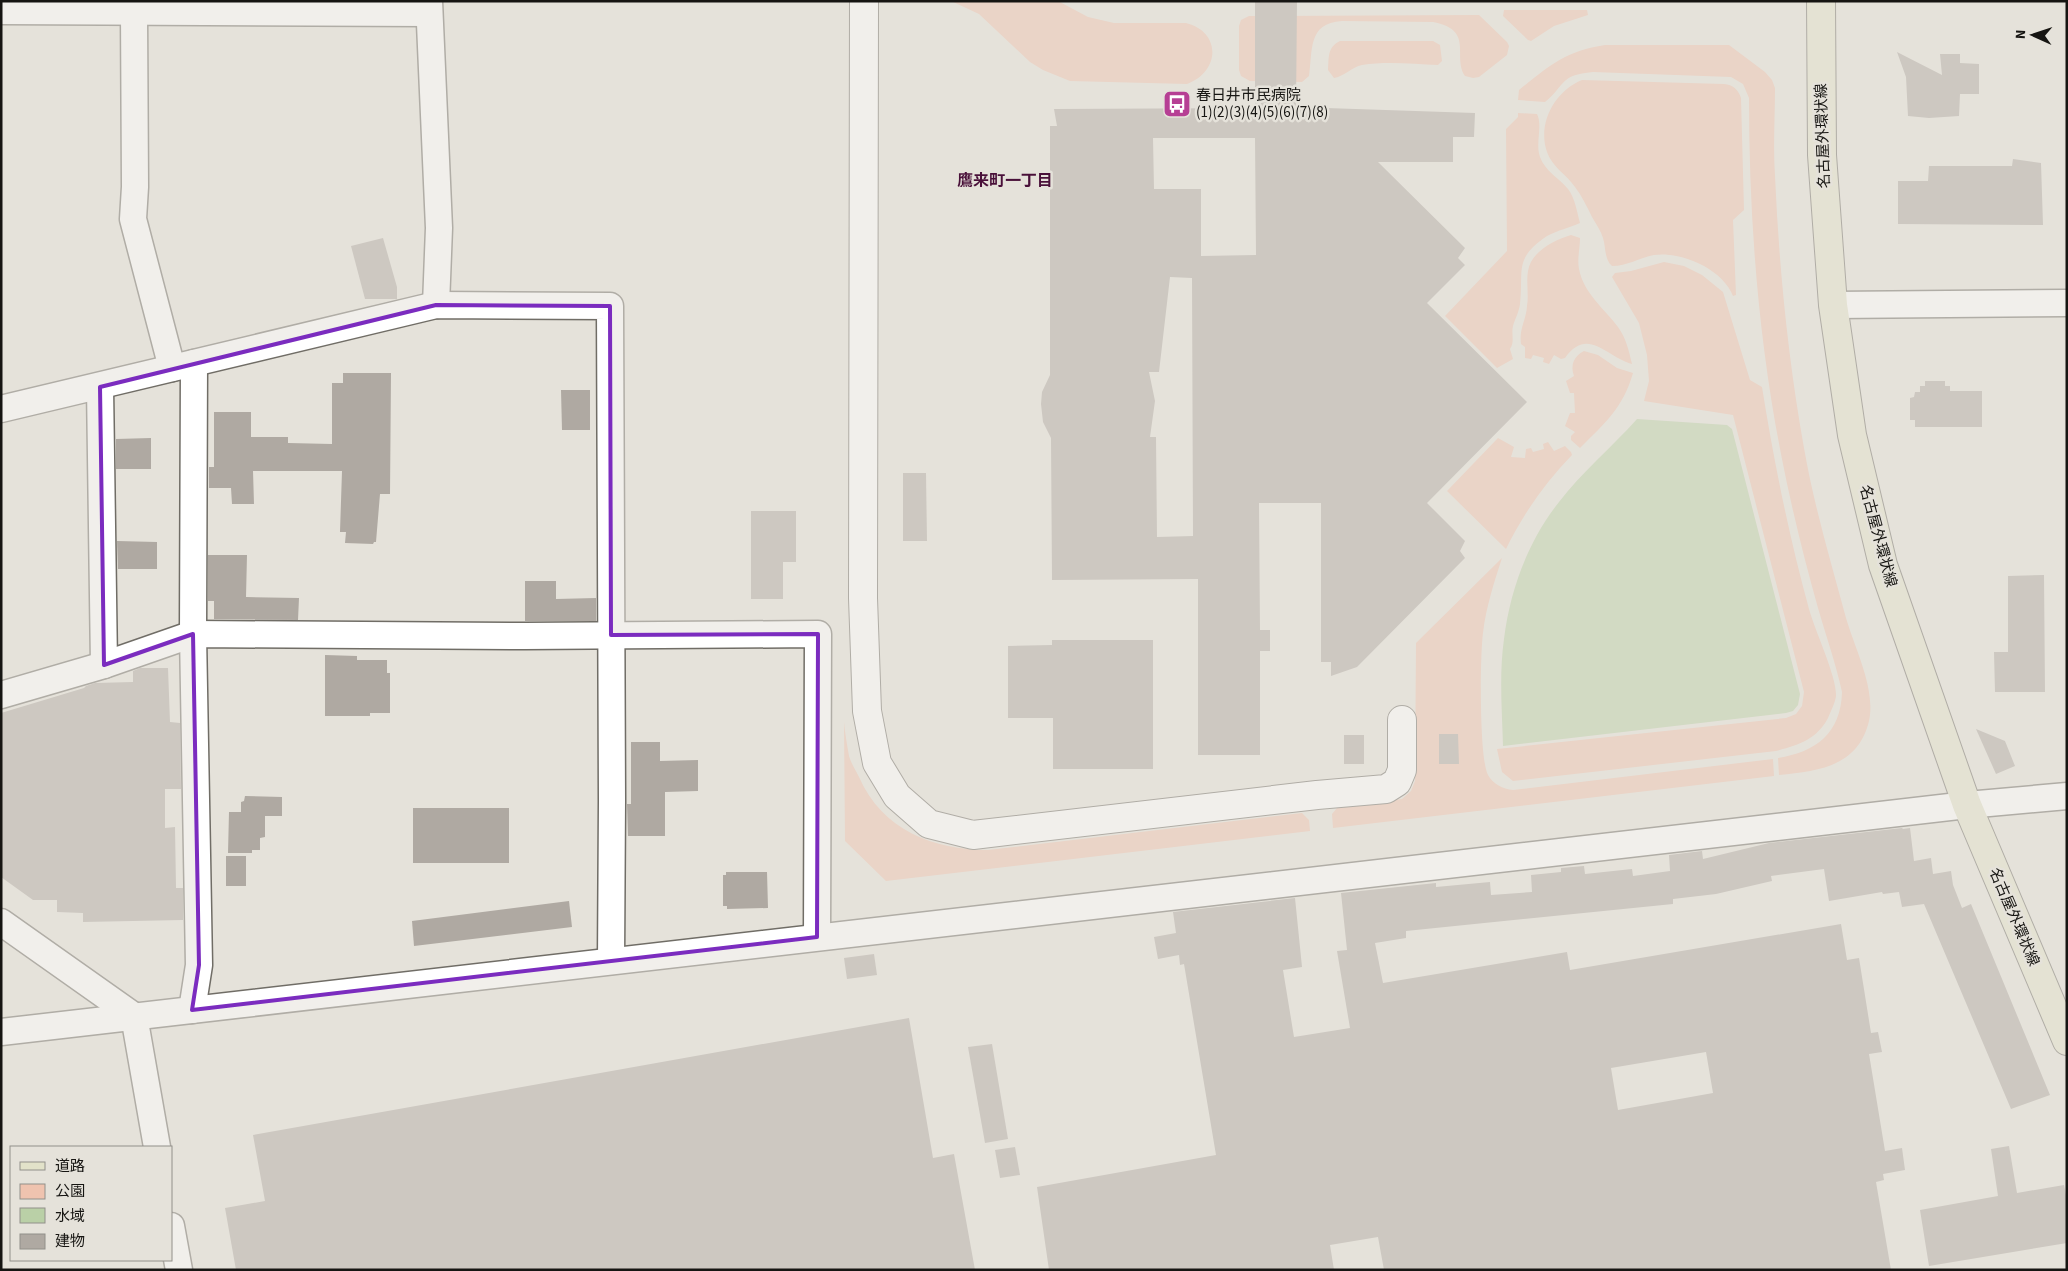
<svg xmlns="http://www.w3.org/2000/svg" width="2068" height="1271" font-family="'Source Sans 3','Noto Sans JP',sans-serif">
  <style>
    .green { fill: #efc3af }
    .water { fill: #bad0a7 }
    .building { fill: #afa9a2; fill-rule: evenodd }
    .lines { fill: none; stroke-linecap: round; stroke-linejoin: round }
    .minor-casing { stroke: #706d66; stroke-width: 29 }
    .tertiary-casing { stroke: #706d66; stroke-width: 30 }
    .secondary-casing { stroke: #706d66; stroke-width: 30 }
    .minor { stroke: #fff; stroke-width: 26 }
    .tertiary { stroke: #fff; stroke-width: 28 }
    .secondary { stroke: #e2e2c9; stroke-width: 28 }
    .marked { fill: none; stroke: #7b2cbf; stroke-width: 4; stroke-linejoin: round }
    .labels { text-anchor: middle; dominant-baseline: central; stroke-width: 5; stroke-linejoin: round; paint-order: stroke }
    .poi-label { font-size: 15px; fill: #161512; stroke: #e5e2da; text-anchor: start }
    .street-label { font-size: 15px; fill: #161512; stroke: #e5e2da }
    .neighbourhood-label { font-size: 16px; font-weight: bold; fill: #491039; stroke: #e5e2da }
  </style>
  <rect width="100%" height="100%" fill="#e5e2da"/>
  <g class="green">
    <path d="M 951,1 L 1058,1 L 1088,17 L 1114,23 L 1186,23 C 1222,32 1220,72 1187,84 L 1070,81 L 1043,70 L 1030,62 L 979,14 Z"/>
    <path d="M 1504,10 L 1587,10 L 1588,15 L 1554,26 L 1531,41 L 1528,40 L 1503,16 Z"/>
    <path d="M 1479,15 L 1507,42 L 1509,46 L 1507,55 L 1479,77 L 1473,78 L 1465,76 C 1452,56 1475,30 1433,22 L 1342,21 C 1307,23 1313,51 1309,76 L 1302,82 L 1250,81 L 1241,76 L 1239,70 L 1239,26 L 1241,20 L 1249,16 Z"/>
    <path d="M 1340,41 L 1433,41 L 1440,45 L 1442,61 L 1438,65 C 1414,64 1386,61 1362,65 C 1352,67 1343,77 1334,78 L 1328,70 C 1329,58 1327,47 1340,41 Z"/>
    <path d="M 1605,45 L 1729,45 L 1765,72 L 1772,80 L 1775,88 C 1775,117 1773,147 1775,176 C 1779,267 1788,358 1804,448 C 1814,506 1831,562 1846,618 C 1855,649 1876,689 1869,721 C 1858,767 1818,771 1779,775 L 1778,758 C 1816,752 1841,733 1842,692 C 1836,664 1826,636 1818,608 C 1804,558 1791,506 1781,454 C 1758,337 1749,217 1749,98 L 1743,84 L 1731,77 L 1593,72 C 1559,75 1566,85 1545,102 L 1518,100 L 1519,90 C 1549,66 1565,51 1605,45 Z"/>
    <path d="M 1582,80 L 1724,84 C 1733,85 1738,89 1741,98 L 1744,210 L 1733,220 L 1736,295 L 1733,296 C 1723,269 1681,251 1654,255 C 1639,258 1627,266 1612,266 C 1604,259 1606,247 1603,238 C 1601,231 1596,224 1592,217 C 1587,207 1582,196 1575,187 C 1567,175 1552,167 1547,152 C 1537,123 1555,91 1582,80 Z"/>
    <path d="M 1518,113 L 1537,114 C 1543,126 1535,143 1540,157 C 1545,171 1559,178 1568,189 C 1575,198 1577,212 1580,223 C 1569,228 1558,230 1547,236 C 1513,259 1524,270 1520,304 C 1519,312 1515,319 1513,326 C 1511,334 1515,342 1510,349 L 1513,359 L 1497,368 L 1445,316 L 1507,251 L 1506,129 L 1518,117 Z"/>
    <path d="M 1571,235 L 1580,238 C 1580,248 1577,259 1579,269 C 1584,294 1604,308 1618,327 C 1626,338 1629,351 1632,364 C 1606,357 1588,326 1565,358 L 1561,359 L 1554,355 L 1549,364 L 1543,362 L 1544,358 L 1533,355 L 1531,359 L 1525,358 L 1525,347 L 1521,344 C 1519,328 1526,321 1527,306 C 1529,295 1526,282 1528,271 C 1531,251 1555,240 1571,235 Z"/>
    <path d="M 1664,262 L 1684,266 L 1702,275 L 1723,292 L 1750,380 L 1762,387 C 1774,462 1789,536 1809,609 C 1815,631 1837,677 1836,696 C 1835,703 1831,711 1828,718 C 1817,739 1799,745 1776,751 L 1513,781 L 1502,772 L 1497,749 L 1786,718 L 1796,714 L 1802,706 L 1804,692 L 1733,415 L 1644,401 L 1649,381 L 1647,355 L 1639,323 L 1612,277 L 1615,273 L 1631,271 Z"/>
    <path d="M 1584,351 L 1598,355 L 1617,368 L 1633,373 C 1623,408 1605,423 1580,448 L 1571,440 L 1571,436 L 1575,432 L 1565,426 L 1570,413 L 1575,413 L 1574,393 L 1570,393 L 1566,381 L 1574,376 C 1570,365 1574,356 1584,351 Z"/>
    <path d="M 1498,438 L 1514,447 L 1511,457 L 1525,458 L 1526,449 L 1531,448 L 1533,452 L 1544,449 L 1543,444 L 1548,442 L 1554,451 L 1565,446 L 1571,452 L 1572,455 C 1545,483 1523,514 1506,549 L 1447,491 Z"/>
    <path d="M 1502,558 C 1494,583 1486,607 1483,633 C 1480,655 1479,758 1488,775 C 1493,784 1503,789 1513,790 L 1773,759 L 1774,776 L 1333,828 L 1332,814 L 1337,808 L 1402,799 L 1411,791 L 1415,781 L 1416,643 Z"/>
    <path d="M 844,722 C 845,733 847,745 849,756 C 851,763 856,771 859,777 C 882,830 934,850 988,850 L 1302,813 L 1309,820 L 1310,831 L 886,881 L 845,841 Z"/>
  </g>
  <path class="water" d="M 1637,419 L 1727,425 L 1732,429 L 1800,694 L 1798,705 L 1793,711 L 1786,713 L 1503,746 C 1502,710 1499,674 1504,639 C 1510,590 1528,541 1559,502 C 1582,472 1612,447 1637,419 Z"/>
  <g class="building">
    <path d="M 1255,1 L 1297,1 L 1296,107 L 1475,113 L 1474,137 L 1453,137 L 1453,162 L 1378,162 L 1465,248 L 1458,258 L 1465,265 L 1427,303 L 1527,402 L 1427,503 L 1465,541 L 1460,551 L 1465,558 L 1357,667 L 1331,676 L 1331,662 L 1321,662 L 1321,503 L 1259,503 L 1260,630 L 1270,630 L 1270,651 L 1260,651 L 1260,755 L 1198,755 L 1198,579 L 1052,580 L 1051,438 L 1043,422 L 1041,404 L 1042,392 L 1050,375 L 1050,126 L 1057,126 L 1054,109 L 1255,108 ZM 1153,138 L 1255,138 L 1256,255 L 1201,256 L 1201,189 L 1154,189 ZM 1170,277 L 1192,278 L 1193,536 L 1157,537 L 1156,437 L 1150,437 L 1155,401 L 1149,372 L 1159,372 Z"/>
    <path d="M 1897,52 L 1942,75 L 1940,54 L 1960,54 L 1960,63 L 1979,64 L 1979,94 L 1960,94 L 1959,116 L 1929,118 L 1908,116 L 1906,77 Z"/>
    <path d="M 2013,159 L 2041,163 L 2043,225 L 1898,224 L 1898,181 L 1928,181 L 1929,166 L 2012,166 Z"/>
    <path d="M 383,238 L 397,287 L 397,299 L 365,299 L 351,246 Z"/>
    <path d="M 343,373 L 391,373 L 390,494 L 380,494 L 376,542 L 374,542 L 373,544 L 345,543 L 346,532 L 340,532 L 342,471 L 253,471 L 254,504 L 232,504 L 231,488 L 209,488 L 209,467 L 214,467 L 214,412 L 251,412 L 251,437 L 288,437 L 288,443 L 332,444 L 332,383 L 343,383 Z"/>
    <path d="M 1925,381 L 1945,381 L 1945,386 L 1950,386 L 1950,391 L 1982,391 L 1982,427 L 1915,427 L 1915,420 L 1910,420 L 1910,398 L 1914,397 L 1915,392 L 1920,392 L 1920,386 L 1925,386 Z"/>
    <path d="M 561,390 L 590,390 L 590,430 L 562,430 Z"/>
    <path d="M 151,438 L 151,469 L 116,469 L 116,439 Z"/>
    <path d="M 903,473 L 926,473 L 927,541 L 903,541 Z"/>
    <path d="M 751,511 L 796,511 L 796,562 L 783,562 L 783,599 L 751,599 Z"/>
    <path d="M 117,541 L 157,542 L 157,569 L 118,569 Z"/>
    <path d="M 208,555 L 247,555 L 246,597 L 299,598 L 298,620 L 214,619 L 214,601 L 208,601 Z"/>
    <path d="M 2044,575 L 2045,692 L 1995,692 L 1994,652 L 2008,652 L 2008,576 Z"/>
    <path d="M 525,581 L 556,581 L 556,599 L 596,598 L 596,621 L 525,621 Z"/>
    <path d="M 1052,640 L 1153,640 L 1153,769 L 1053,769 L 1053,718 L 1008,718 L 1008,646 L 1052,645 Z"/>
    <path d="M 325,655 L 357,656 L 357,660 L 387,660 L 387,673 L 390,673 L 390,713 L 370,713 L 370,716 L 325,716 Z"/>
    <path d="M 140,668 L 168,668 L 170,722 L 180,723 L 181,789 L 165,789 L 165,828 L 175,827 L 176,888 L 183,888 L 183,920 L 83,922 L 83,913 L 57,912 L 57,900 L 33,900 L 1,877 L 1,713 L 84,688 L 86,686 L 95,683 L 133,682 L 133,671 Z"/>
    <path d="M 1976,729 L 2005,741 L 2015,766 L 1996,774 Z"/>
    <path d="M 1439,734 L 1458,734 L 1459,764 L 1439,764 Z"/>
    <rect x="1344" y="735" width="20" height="29"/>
    <path d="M 631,742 L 660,742 L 660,761 L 698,760 L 698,791 L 665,792 L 665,836 L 628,836 L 627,804 L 631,804 Z"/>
    <path d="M 245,796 L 282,797 L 282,816 L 265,816 L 265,837 L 260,838 L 260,850 L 252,850 L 252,853 L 228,853 L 229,812 L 241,812 L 241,802 L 244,801 Z"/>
    <rect x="413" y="808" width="96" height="55"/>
    <path d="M 1902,828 L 1903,829 L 1910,828 L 1914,861 L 1931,858 L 1933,874 L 1951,871 L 1953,885 L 1962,908 L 1971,904 L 2050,1095 L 2011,1109 L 1924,904 L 1902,907 L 1899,892 L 1883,894 L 1882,892 L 1829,901 L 1824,869 L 1771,876 L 1772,881 L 1716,894 L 1673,899 L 1673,904 L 1406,931 L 1406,938 L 1375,943 L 1383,983 L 1567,952 L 1570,970 L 1841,924 L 1847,960 L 1859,958 L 1871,1033 L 1878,1032 L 1882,1052 L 1869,1054 L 1885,1151 L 1902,1148 L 1905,1170 L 1883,1174 L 1884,1180 L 1876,1182 L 1891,1270 L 1384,1270 L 1378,1237 L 1330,1245 L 1334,1270 L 1049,1270 L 1037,1187 L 1216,1155 L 1184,964 L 1180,965 L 1179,955 L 1158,959 L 1154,937 L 1176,933 L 1173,912 L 1295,898 L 1302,967 L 1283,970 L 1294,1037 L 1350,1028 L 1337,951 L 1347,950 L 1341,893 L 1436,883 L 1436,887 L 1490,882 L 1491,895 L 1532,892 L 1531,875 L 1561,872 L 1561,868 L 1584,866 L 1585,874 L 1632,869 L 1633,876 L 1670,871 L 1669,855 L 1702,851 L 1703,859 L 1769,843 ZM 1706,1052 L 1713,1093 L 1618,1110 L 1611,1068 Z"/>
    <rect x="226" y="856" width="20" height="30"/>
    <path d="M 726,872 L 767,872 L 768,908 L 727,909 L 727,906 L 723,906 L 723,875 L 726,875 Z"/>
    <path d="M 569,901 L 572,927 L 414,946 L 412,921 Z"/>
    <path d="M 874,954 L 877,975 L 847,979 L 844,958 Z"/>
    <path d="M 909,1018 L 933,1158 L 954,1154 L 975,1270 L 236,1270 L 225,1208 L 265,1201 L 253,1135 Z"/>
    <path d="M 992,1044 L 1008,1139 L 985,1143 L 968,1047 Z"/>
    <path d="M 2009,1146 L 2017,1193 L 2064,1185 L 2067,1200 L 2067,1243 L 1929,1266 L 1920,1210 L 1998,1196 L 1991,1149 Z"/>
    <path d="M 1015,1147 L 1020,1175 L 1000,1178 L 995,1150 Z"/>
  </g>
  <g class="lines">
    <defs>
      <g id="minor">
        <path d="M 429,1 L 439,228 L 436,305"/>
        <path d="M 1,11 L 429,13"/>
        <path d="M 134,13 L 135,187 L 133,219 L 172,368"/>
        <path d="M 1833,305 L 2067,303"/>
        <path d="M 100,387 L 104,665"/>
        <path d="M 1,409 L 436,305 L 610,306 L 612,801 L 611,961"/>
        <path d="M 1,695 L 104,665 L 193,634 L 525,636 L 818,634 L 817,937"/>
        <path d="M 1,922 L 134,1016 L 157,1147"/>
        <path d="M 192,1010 L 199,965 L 193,634 L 194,363"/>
        <path d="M 1,1032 L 1967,805 L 2067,796"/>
        <path d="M 171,1226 L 179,1270"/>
      </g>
      <path id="tertiary" d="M 864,1 L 863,598 L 867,711 L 877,763 L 897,796 L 929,824 L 973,835 L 1317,795 L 1386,789 L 1397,782 L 1402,770 L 1402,720"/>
      <path id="secondary" d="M 1821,1 L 1822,155 L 1833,305 L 1852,435 L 1883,565 L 1967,805 L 2067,1041"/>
    </defs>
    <use href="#minor" class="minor-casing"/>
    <use href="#tertiary" class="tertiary-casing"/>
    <use href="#secondary" class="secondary-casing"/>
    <use href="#minor" class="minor"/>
    <use href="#tertiary" class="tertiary"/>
    <use href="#secondary" class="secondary"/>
  </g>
  <path d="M0 0H2068V1271H0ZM 436,305 L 610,306 L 611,635 L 818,634 L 817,937 L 192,1010 L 199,965 L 193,634 L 104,665 L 100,387 Z" fill="#e5e2da" fill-opacity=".55" fill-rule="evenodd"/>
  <path class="marked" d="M 436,305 L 610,306 L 611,635 L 818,634 L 817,937 L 192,1010 L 199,965 L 193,634 L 104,665 L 100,387 Z"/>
  <defs>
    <symbol id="bus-square" viewBox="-11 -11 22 22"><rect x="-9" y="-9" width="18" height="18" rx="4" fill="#b63f94" stroke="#e5e2da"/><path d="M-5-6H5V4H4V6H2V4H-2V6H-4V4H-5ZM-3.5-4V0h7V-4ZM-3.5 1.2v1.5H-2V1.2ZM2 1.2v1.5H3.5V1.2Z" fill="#fff"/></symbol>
  </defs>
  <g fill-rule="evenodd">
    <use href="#bus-square" x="1161" y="88" width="32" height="32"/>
  </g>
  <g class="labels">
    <g class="poi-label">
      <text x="1196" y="95">春日井市民病院<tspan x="1196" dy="17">(1)(2)(3)(4)(5)(6)(7)(8)</tspan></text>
    </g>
    <g class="street-label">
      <text transform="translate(1823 136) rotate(-92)">名古屋外環状線</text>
      <text transform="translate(1878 536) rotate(75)">名古屋外環状線</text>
      <text transform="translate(2014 917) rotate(67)">名古屋外環状線</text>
    </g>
    <g class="neighbourhood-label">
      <text x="1005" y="181">鷹来町一丁目</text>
    </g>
  </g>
  <rect width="2068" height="1271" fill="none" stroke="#161512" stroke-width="5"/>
  <rect x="10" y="1146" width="162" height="115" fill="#e5e2da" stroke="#92908a"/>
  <rect x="20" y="1162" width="25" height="8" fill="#e2e2c9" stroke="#92908a"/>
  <text x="55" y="1171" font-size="15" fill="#161512">道路</text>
  <rect x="20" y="1184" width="25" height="15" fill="#efc3af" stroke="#92908a"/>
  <text x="55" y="1196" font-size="15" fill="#161512">公園</text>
  <rect x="20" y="1208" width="25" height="15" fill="#bad0a7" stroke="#92908a"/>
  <text x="55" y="1221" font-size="15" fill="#161512">水域</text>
  <rect x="20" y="1234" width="25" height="15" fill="#afa9a2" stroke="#92908a"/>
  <text x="55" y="1246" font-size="15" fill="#161512">建物</text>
  <g transform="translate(2033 35) rotate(273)" stroke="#e5e2da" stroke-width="4" paint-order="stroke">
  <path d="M0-4L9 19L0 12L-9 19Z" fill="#161512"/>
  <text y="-8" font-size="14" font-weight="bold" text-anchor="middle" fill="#161512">N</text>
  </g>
</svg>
